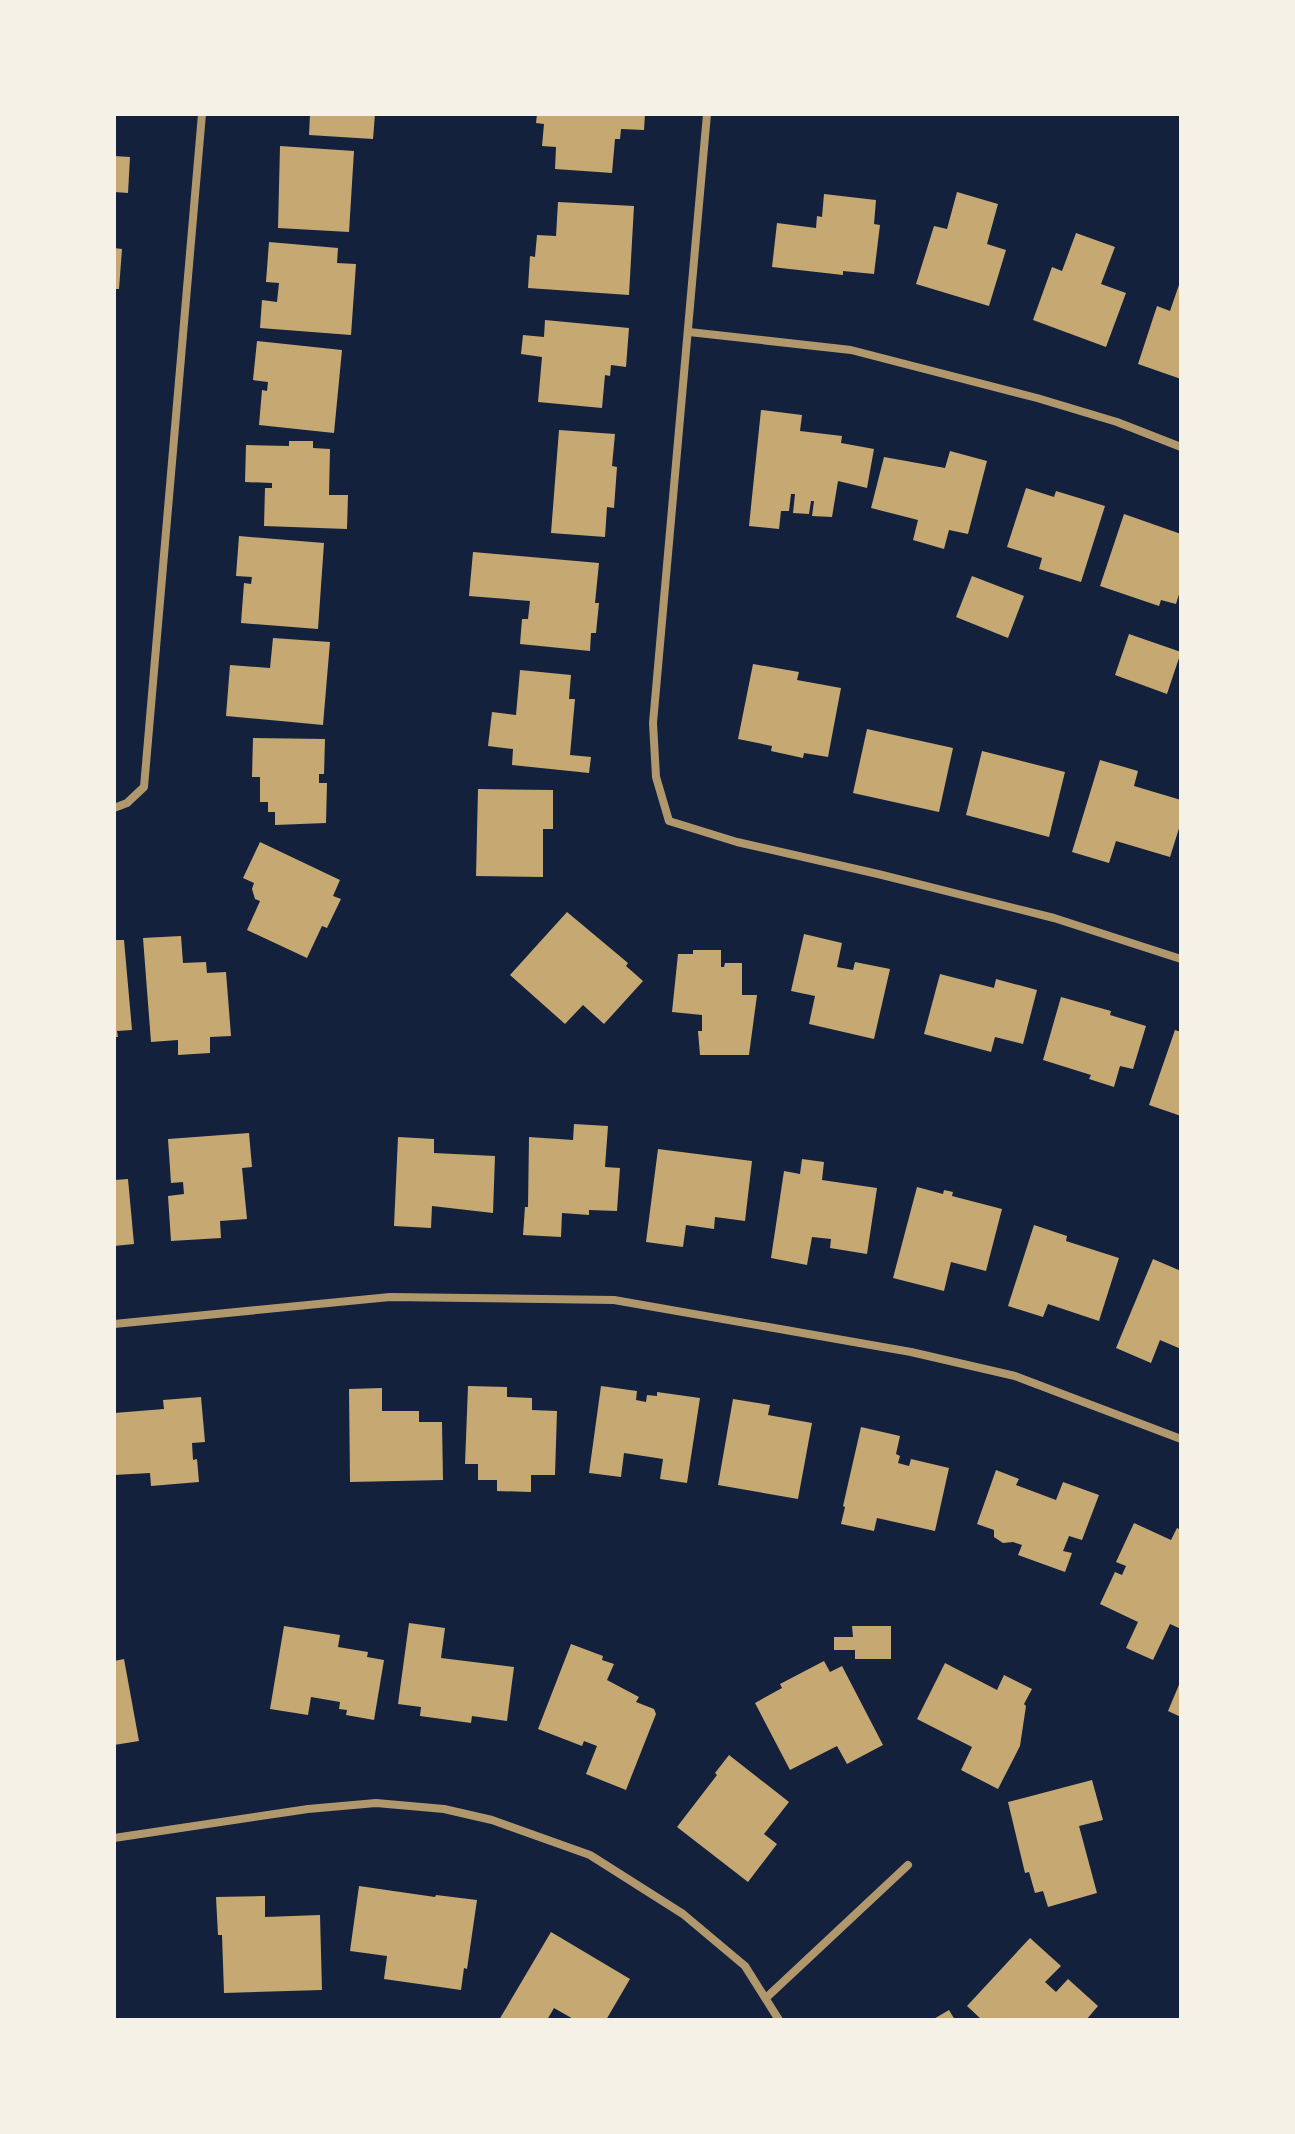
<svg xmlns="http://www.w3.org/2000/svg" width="1295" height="2134" font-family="Lato,sans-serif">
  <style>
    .building { fill: #c6a872 }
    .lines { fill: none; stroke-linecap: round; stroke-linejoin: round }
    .minor { stroke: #b1986c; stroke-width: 8 }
  </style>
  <rect width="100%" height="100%" fill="#14213d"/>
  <g class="building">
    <path d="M 310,114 L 375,114 L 373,139 L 309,135 Z"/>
    <path d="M 537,114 L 645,114 L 644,130 L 621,129 L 620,139 L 615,139 L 612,173 L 555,169 L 556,147 L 542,146 L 544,124 L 536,123 Z"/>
    <path d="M 280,146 L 354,151 L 349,232 L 278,228 Z"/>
    <path d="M 114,156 L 130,157 L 128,193 L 114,192 Z"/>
    <path d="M 957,192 L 998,204 L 987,244 L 1006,250 L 989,306 L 916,284 L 934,226 L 947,229 Z"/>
    <path d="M 824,194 L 876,200 L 874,224 L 880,225 L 874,274 L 843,271 L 843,275 L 772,267 L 777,223 L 816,228 L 817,216 L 822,217 Z"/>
    <path d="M 558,202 L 634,206 L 629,295 L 528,288 L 530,256 L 535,257 L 537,235 L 556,236 Z"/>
    <path d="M 1076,233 L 1115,247 L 1101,284 L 1126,293 L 1106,347 L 1033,320 L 1052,267 L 1062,271 Z"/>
    <path d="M 269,242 L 338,248 L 337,263 L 356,264 L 351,335 L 260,328 L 262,300 L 277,302 L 279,283 L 266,282 Z"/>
    <path d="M 114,248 L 122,249 L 119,289 L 114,289 Z"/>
    <path d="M 1181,279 L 1181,379 L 1138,364 L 1157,306 L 1170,311 Z"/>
    <path d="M 545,320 L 629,328 L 626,367 L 611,365 L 610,376 L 605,375 L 602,408 L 538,402 L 542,357 L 521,354 L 523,335 L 544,337 Z"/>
    <path d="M 257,341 L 342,350 L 334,433 L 259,425 L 262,390 L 267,391 L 268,382 L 253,380 Z"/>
    <path d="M 761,410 L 802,415 L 800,431 L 842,436 L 841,443 L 874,449 L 867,488 L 838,481 L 832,517 L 812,516 L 814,501 L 811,501 L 809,514 L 793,513 L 795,494 L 791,494 L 789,511 L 781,511 L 779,529 L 749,526 Z"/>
    <path d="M 559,430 L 615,434 L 612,466 L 617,467 L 614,508 L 607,507 L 605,537 L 551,533 Z"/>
    <path d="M 289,441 L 313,441 L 313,448 L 330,449 L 329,495 L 348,495 L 347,529 L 264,526 L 265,488 L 272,488 L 272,483 L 245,482 L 246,445 L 289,446 Z"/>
    <path d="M 950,451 L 987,461 L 968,534 L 949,530 L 944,549 L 913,540 L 918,520 L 871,508 L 884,457 L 945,468 Z"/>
    <path d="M 1026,488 L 1054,497 L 1056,491 L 1105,506 L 1081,582 L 1039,569 L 1042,558 L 1007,547 Z"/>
    <path d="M 1124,514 L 1181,534 L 1181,588 L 1176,604 L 1161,600 L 1159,606 L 1100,586 Z"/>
    <path d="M 239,536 L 324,543 L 318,629 L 241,623 L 244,583 L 251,584 L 252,577 L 236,576 Z"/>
    <path d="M 473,552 L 599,563 L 595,603 L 599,603 L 596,633 L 591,633 L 590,651 L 520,644 L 522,619 L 528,619 L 530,601 L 469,596 Z"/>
    <path d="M 972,576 L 1024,596 L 1008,638 L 956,617 Z"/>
    <path d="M 1129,634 L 1181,652 L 1167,694 L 1115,675 Z"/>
    <path d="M 273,638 L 330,642 L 323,725 L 226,716 L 230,665 L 270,668 Z"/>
    <path d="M 753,664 L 799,672 L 797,680 L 841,688 L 828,757 L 804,753 L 803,758 L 771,751 L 772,746 L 738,739 Z"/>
    <path d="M 520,670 L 571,675 L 569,699 L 575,699 L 570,755 L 591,757 L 589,773 L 512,765 L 513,749 L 488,746 L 492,712 L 516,715 Z"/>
    <path d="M 867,729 L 953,748 L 939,812 L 853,793 Z"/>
    <path d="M 253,738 L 325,739 L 324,774 L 319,774 L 319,783 L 327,783 L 326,823 L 275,825 L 275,812 L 268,812 L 268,802 L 260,802 L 260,777 L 252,777 Z"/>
    <path d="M 982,751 L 1065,772 L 1049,837 L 966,815 Z"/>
    <path d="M 1100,760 L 1138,771 L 1134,786 L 1181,800 L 1181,822 L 1170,857 L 1116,841 L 1109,863 L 1072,852 Z"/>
    <path d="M 478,789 L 553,790 L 553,829 L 543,829 L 543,877 L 476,876 Z"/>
    <path d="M 260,842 L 340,880 L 333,896 L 341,899 L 327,928 L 322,926 L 307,958 L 247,930 L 260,901 L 255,899 L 252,889 L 254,883 L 243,878 Z"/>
    <path d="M 567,912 L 628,963 L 626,966 L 643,981 L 604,1024 L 583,1005 L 565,1024 L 510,975 Z"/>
    <path d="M 804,934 L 842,943 L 837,967 L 853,970 L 855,962 L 890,969 L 874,1039 L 809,1024 L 815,996 L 791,991 Z"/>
    <path d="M 181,936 L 183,963 L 206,962 L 207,973 L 226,972 L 231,1036 L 210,1037 L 210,1053 L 178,1055 L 178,1040 L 151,1042 L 143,938 Z"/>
    <path d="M 114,940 L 124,940 L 132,1030 L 117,1031 L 118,1037 L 114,1037 Z"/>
    <path d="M 693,950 L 721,950 L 721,967 L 724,967 L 725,963 L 742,963 L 742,995 L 757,995 L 749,1055 L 700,1055 L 698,1031 L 702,1031 L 702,1015 L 672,1012 L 678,954 L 693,954 Z"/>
    <path d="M 940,974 L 994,988 L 996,979 L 1037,990 L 1023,1044 L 995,1037 L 991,1052 L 924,1034 Z"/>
    <path d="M 1061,997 L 1111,1011 L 1110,1015 L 1146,1026 L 1133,1069 L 1120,1066 L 1114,1087 L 1089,1079 L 1091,1075 L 1043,1060 Z"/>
    <path d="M 1175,1030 L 1181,1032 L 1181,1116 L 1149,1105 Z"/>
    <path d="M 574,1124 L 608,1126 L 605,1167 L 620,1168 L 617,1211 L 589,1210 L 589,1215 L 562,1213 L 561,1237 L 523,1235 L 525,1207 L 528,1207 L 529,1137 L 573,1140 Z"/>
    <path d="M 249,1133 L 252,1167 L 242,1168 L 247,1219 L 220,1221 L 221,1238 L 171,1241 L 168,1196 L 184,1194 L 183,1182 L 171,1183 L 168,1139 Z"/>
    <path d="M 398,1137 L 434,1139 L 434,1153 L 495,1156 L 493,1213 L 432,1206 L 431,1228 L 394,1226 Z"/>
    <path d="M 658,1149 L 752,1161 L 745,1221 L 715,1217 L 714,1229 L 686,1225 L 683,1247 L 646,1242 Z"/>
    <path d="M 802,1159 L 824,1162 L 822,1180 L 877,1188 L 867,1254 L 830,1248 L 831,1239 L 812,1237 L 807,1265 L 771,1258 L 784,1171 L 800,1174 Z"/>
    <path d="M 128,1179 L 134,1244 L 114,1246 L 114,1180 Z"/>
    <path d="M 917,1187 L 943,1194 L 944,1190 L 953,1192 L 952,1196 L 1002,1209 L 986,1271 L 951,1262 L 944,1291 L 893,1278 Z"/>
    <path d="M 1034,1225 L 1067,1236 L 1066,1241 L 1119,1258 L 1099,1321 L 1048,1304 L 1043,1317 L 1008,1306 Z"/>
    <path d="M 1153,1259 L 1181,1271 L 1181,1349 L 1160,1340 L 1151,1363 L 1116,1348 Z"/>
    <path d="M 468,1386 L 507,1387 L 507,1397 L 532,1398 L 532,1410 L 557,1411 L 555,1475 L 531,1475 L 531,1492 L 497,1491 L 497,1480 L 478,1480 L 478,1464 L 465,1464 Z"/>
    <path d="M 601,1386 L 637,1391 L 636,1400 L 646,1402 L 647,1395 L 657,1396 L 657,1392 L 700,1398 L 687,1483 L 660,1479 L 663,1459 L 624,1453 L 621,1477 L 589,1473 Z"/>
    <path d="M 382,1388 L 382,1411 L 419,1411 L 419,1422 L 442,1422 L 443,1480 L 350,1482 L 349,1389 Z"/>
    <path d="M 201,1397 L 205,1442 L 192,1443 L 193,1460 L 197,1459 L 199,1482 L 151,1486 L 150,1473 L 114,1475 L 114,1413 L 164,1409 L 163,1400 Z"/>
    <path d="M 733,1399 L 770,1405 L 768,1415 L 812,1423 L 798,1499 L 718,1485 Z"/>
    <path d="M 861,1427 L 900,1436 L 896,1454 L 900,1456 L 898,1463 L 909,1466 L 911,1459 L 949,1468 L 935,1531 L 877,1518 L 874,1531 L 841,1524 L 845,1507 L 843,1506 Z"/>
    <path d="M 996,1470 L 1019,1479 L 1016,1485 L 1056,1500 L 1063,1482 L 1099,1495 L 1082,1540 L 1069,1536 L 1063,1551 L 1072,1553 L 1065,1572 L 1018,1555 L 1022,1545 L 1013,1542 L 1003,1543 L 994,1537 L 994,1530 L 977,1524 Z"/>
    <path d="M 1134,1523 L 1171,1540 L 1177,1528 L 1181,1530 L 1181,1629 L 1170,1624 L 1153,1660 L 1126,1648 L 1138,1622 L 1100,1604 L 1115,1572 L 1122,1575 L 1126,1566 L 1116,1562 Z"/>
    <path d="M 409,1623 L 445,1628 L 441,1658 L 514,1667 L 507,1721 L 472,1716 L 471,1723 L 420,1716 L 421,1707 L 398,1704 Z"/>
    <path d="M 284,1626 L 340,1635 L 338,1647 L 368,1652 L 367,1657 L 384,1660 L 374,1720 L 346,1715 L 347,1710 L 339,1709 L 340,1702 L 311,1697 L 308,1715 L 270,1709 Z"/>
    <path d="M 852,1626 L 891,1626 L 891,1659 L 855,1659 L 855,1650 L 834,1650 L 834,1637 L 853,1637 Z"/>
    <path d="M 571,1644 L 603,1656 L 602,1660 L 614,1664 L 607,1680 L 639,1697 L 636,1702 L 654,1709 L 656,1714 L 626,1790 L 586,1774 L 597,1746 L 584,1741 L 582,1746 L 538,1729 Z"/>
    <path d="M 124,1659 L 139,1741 L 114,1745 L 114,1661 Z"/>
    <path d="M 824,1661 L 830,1672 L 842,1666 L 883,1745 L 847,1764 L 837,1746 L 790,1770 L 755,1703 L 782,1688 L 780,1684 Z"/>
    <path d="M 945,1663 L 997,1690 L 1004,1675 L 1032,1689 L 1024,1704 L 1026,1706 L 1020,1746 L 998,1789 L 961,1770 L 972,1747 L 917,1719 Z"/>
    <path d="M 1181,1680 L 1181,1717 L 1168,1711 Z"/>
    <path d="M 729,1755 L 789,1802 L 764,1834 L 777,1844 L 748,1882 L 677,1827 L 717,1775 L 715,1773 Z"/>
    <path d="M 1092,1780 L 1103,1820 L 1079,1826 L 1097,1893 L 1048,1907 L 1043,1891 L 1035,1893 L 1029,1872 L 1025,1873 L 1008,1802 Z"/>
    <path d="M 359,1886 L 435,1897 L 436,1895 L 477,1900 L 467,1969 L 464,1968 L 461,1990 L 384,1979 L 387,1956 L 350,1951 Z"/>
    <path d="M 265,1896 L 265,1917 L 320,1915 L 322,1990 L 224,1993 L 222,1935 L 218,1935 L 216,1897 Z"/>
    <path d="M 551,1932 L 630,1979 L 606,2020 L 575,2020 L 554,2008 L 547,2020 L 499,2020 Z"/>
    <path d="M 1030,1938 L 1061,1966 L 1045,1982 L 1056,1992 L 1068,1979 L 1098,2006 L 1086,2020 L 982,2020 L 967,2006 Z"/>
    <path d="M 949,2010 L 955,2020 L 932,2020 Z"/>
  </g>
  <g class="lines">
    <g class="minor">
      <path d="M 707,114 L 653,723 L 656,777 L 669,821 L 737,842 L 878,874 L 1054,918 L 1181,959"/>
      <path d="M 689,332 L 851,350 L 1037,398 L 1117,422 L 1181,447"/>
      <path d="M 114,808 L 127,803 L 144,787 L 202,114"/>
      <path d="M 114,1324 L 390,1297 L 614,1300 L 911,1352 L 1015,1376 L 1181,1439"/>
      <path d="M 114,1838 L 308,1809 L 376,1803 L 444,1809 L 492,1820 L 590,1855 L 683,1914 L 745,1966 L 779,2020"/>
      <path d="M 767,1997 L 908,1865"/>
    </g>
  </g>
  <rect width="1295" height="2134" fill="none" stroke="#f6f1e7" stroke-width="232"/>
</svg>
